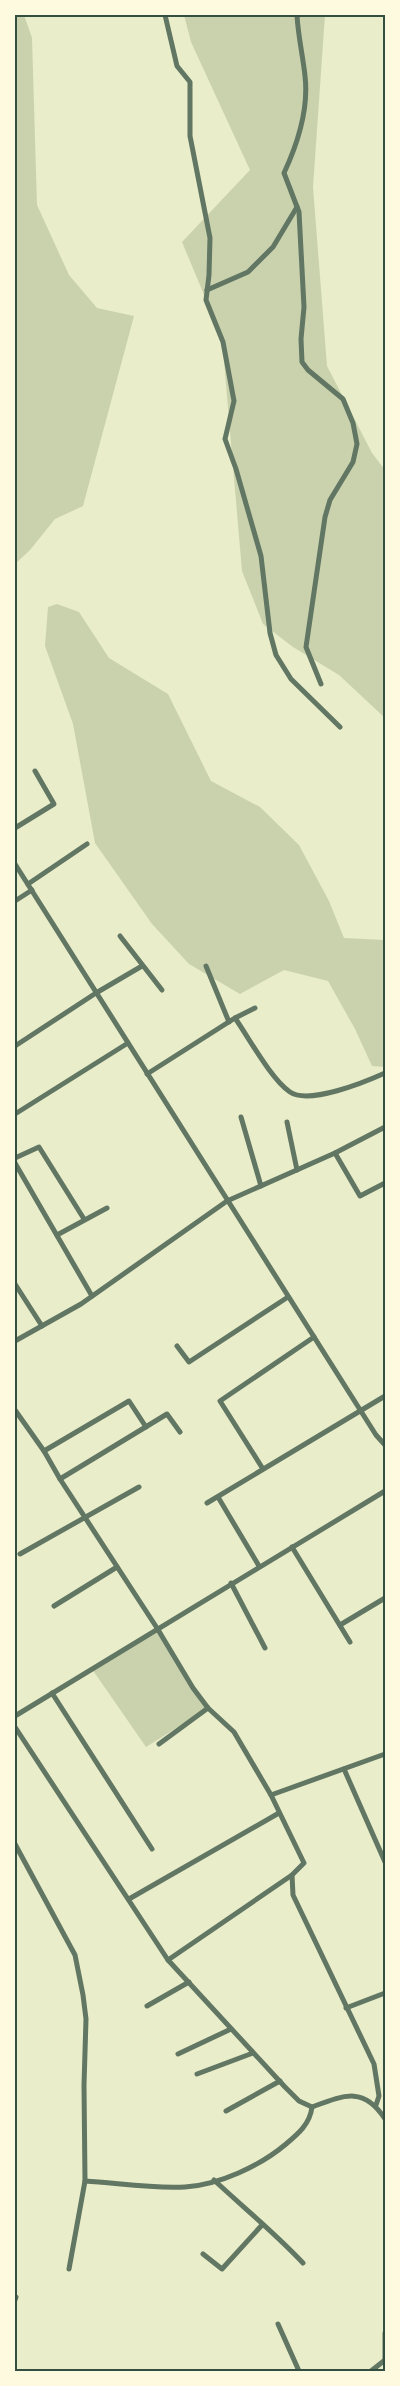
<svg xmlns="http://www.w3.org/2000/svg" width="400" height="2386" font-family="'PT Sans Narrow',sans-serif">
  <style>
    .green { fill: #cad2ad }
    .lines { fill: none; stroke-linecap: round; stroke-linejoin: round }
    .minor { stroke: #617663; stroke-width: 5 }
    .neatline { fill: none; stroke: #344e41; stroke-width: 2 }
  </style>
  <rect width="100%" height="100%" fill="#e9edc9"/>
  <g class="green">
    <path d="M 15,15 L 24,15 L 32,38 L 37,205 L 69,275 L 97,308 L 134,316 L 83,506 L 55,519 L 30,550 L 15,564 Z"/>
    <path d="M 184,15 L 325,15 L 313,187 L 327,366 L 372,453 L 385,470 L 385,718 L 339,675 L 293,647 L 263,624 L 242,571 L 222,338 L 182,242 L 250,170 L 191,42 Z"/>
    <path d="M 57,604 L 79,612 L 109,658 L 168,694 L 211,781 L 260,807 L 299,845 L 329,901 L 344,938 L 385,940 L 385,1067 L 372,1066 L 355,1029 L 328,981 L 284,970 L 240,994 L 189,964 L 152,924 L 95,843 L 73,724 L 45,646 L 48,607 Z"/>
    <path d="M 157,1628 L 208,1708 L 146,1747 L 92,1669 Z"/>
  </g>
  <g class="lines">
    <g class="minor">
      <path d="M 165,15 L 177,66 L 190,82 L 190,136 L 210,238 L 209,275 L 206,300 L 223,342 L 234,401 L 225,439 L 236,469 L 261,556 L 270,633 L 276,655 L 291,679 L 340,727"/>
      <path d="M 297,15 C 298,36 303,56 305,76 C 309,110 298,143 284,173 L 299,212 L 304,307 L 301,339 L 302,362 L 308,370 L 343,399 L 353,423 L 357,444 L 353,462 L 330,500 L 325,517 L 306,647 L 321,684"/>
      <path d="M 207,290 L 248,272 L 273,247 L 297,207"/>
      <path d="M 15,828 L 54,804 L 35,771"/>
      <path d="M 15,864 L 376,1435 L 385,1445"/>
      <path d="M 28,884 L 87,844"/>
      <path d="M 15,901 L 32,890"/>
      <path d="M 120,936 L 162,990"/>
      <path d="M 206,966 L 229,1022"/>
      <path d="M 235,1018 C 249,1038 271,1079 290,1092 C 309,1105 365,1082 385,1073"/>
      <path d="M 15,1046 L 96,993 L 142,966"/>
      <path d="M 147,1074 L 235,1018 L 255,1008"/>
      <path d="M 15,1114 L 128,1043"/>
      <path d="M 241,1117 L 261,1186"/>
      <path d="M 287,1122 L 297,1170"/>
      <path d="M 335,1153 L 360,1196 L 385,1183"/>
      <path d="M 15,1158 L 39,1147 L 84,1219"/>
      <path d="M 15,1163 L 92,1296"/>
      <path d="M 57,1235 L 107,1208"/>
      <path d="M 15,1284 L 42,1326"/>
      <path d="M 15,1341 L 81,1304 L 227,1201 L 335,1153 L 385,1127"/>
      <path d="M 177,1346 L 189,1362 L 288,1297"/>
      <path d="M 15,1410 L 44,1451 L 60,1479 L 157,1628 L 193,1688 L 208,1708 L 234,1732 L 271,1795 L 304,1863 L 292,1875 L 168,1960"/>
      <path d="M 44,1451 L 129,1401 L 146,1427"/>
      <path d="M 263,1469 L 220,1401 L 314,1337"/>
      <path d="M 60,1479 L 167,1414 L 180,1432"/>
      <path d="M 218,1497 L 259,1566"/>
      <path d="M 207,1503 L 385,1396"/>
      <path d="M 292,1547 L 350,1642"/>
      <path d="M 20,1554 L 139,1487"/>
      <path d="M 231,1583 L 265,1648"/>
      <path d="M 54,1606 L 117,1567"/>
      <path d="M 340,1625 L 385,1598"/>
      <path d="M 52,1693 L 152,1849"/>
      <path d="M 15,1716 L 385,1491"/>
      <path d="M 15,1727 L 168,1960 L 285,2087 L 299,2101 L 312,2107 C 344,2095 364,2086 385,2119"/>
      <path d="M 159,1744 L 208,1708"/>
      <path d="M 344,1769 L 385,1862"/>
      <path d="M 271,1795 L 385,1754"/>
      <path d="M 15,1844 L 75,1955 L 83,1995 L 86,2019 L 84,2085 L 85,2181 L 69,2269"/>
      <path d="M 292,1875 L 293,1895 L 374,2064 L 379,2096 L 376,2105"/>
      <path d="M 129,1899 L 279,1813"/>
      <path d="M 147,2006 L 189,1982"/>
      <path d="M 346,2008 L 385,1993"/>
      <path d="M 178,2054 L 231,2029"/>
      <path d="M 197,2074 L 253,2053"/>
      <path d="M 226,2111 L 280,2081"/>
      <path d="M 214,2180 C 244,2208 275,2233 303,2263"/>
      <path d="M 85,2181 C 118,2183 152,2189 185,2187 C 219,2185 260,2166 286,2144 C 298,2134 310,2124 312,2107"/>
      <path d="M 203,2254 L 222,2269 L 262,2225"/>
      <path d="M 15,2300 L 16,2297"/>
      <path d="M 278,2324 L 299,2371"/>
      <path d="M 385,2360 L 385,2333"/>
      <path d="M 371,2371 L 385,2360"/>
    </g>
  </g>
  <rect width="400" height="2386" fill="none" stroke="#fefae0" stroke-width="32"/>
  <rect x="16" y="16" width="368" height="2354" class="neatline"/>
</svg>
